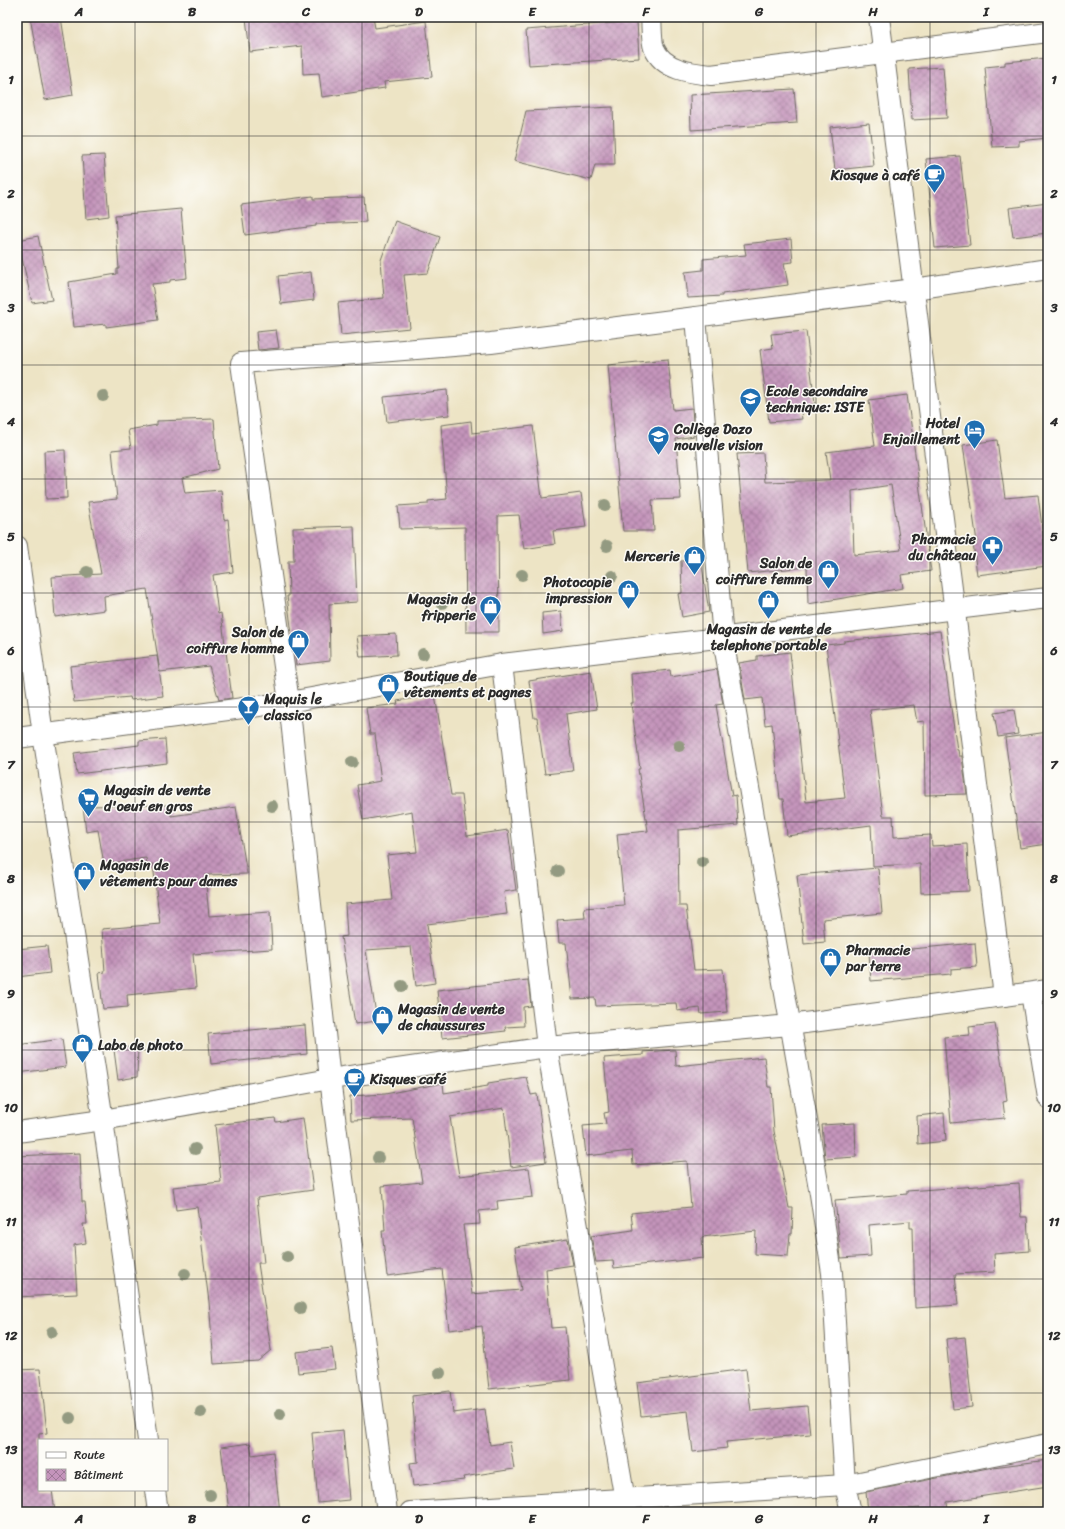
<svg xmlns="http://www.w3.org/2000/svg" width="1065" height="1529" font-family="Sriracha,sans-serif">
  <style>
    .building { fill: url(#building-cross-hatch); fill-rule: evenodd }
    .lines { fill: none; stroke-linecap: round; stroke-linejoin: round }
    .minor-casing { stroke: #6f6c61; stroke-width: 22 }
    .minor { stroke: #fff; stroke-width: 20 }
    .tree { fill: #939a81 }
    .grid { fill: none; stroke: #2b2b2b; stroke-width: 1; stroke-opacity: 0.55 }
    .labels { text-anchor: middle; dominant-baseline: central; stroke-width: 3; stroke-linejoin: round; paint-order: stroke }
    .poi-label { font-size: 14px; font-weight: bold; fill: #2b2b2b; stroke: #fdfcf7; text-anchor: start }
    .neatline { fill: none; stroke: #2b2b2b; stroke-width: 1.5 }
    .grid-label { font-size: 13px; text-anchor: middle; font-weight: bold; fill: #2b2b2b }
  </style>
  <defs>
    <pattern id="building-cross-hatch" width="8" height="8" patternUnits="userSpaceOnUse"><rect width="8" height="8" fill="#c494bb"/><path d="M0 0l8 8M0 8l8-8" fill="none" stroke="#9f7998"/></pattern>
  </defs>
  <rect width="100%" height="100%" fill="#fdfcf7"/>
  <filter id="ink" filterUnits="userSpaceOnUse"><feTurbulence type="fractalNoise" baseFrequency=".025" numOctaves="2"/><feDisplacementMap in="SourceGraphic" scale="8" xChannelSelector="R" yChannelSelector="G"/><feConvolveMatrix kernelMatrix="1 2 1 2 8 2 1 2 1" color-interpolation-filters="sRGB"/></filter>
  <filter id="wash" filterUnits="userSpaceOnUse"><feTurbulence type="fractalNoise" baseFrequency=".012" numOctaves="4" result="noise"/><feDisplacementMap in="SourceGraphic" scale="16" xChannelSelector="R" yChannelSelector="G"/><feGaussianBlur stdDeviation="0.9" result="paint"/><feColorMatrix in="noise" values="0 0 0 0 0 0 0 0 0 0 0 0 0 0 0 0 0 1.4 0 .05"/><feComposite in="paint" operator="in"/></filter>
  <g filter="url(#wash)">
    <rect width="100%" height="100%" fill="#ede4c5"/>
    <g id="blocks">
      <g class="building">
        <path d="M 30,17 L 61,17 L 73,95 L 45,100 Z"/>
        <path d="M 260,17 L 373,17 L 375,28 L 426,21 L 432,77 L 384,82 L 385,88 L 322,97 L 319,73 L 303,74 L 302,46 L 250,52 L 246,18 Z"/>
        <path d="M 637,21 L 639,58 L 529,65 L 526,30 Z"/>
        <path d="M 1048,58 L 1048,138 L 1019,141 L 1019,146 L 992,147 L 985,67 L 1005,65 L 1005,62 Z"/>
        <path d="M 943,67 L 947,118 L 912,120 L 909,69 Z"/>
        <path d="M 794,89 L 797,123 L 691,130 L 690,95 Z"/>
        <path d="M 613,107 L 615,165 L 595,165 L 591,180 L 514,161 L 526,111 Z"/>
        <path d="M 869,123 L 874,166 L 835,170 L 830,127 Z"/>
        <path d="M 104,155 L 109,216 L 86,219 L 82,156 Z"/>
        <path d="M 960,156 L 970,245 L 935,248 L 926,159 Z"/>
        <path d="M 313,196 L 313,199 L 364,197 L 366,222 L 316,224 L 316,226 L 245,235 L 241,205 Z"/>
        <path d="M 1048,203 L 1048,233 L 1013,237 L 1009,208 Z"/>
        <path d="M 181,209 L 187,278 L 170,280 L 170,282 L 152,284 L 158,320 L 106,327 L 106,324 L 74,327 L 69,282 L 117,274 L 117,269 L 119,269 L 115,215 Z"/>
        <path d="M 395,221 L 440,237 L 428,273 L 404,275 L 410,328 L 341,335 L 338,303 L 384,298 L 381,260 Z"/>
        <path d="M 38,236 L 52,300 L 32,303 L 18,240 Z"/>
        <path d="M 791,239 L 793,262 L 784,263 L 788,285 L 722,294 L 722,296 L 688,298 L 685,272 L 703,270 L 703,259 L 746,255 L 744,244 Z"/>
        <path d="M 311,272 L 314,300 L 281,304 L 278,276 Z"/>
        <path d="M 276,330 L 279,348 L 258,350 L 256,332 Z"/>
        <path d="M 806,331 L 815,404 L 800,406 L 802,419 L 769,422 L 760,350 L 773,348 L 771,334 Z"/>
        <path d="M 668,359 L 673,410 L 692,408 L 694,436 L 676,439 L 681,499 L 652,500 L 654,531 L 623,531 L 608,365 Z"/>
        <path d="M 447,390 L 449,415 L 387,422 L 384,397 Z"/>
        <path d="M 907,395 L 931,571 L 901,575 L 903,588 L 808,604 L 807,567 L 748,573 L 737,454 L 763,453 L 765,482 L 830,480 L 826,452 L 875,446 L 869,400 ZM 891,485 L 901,550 L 854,555 L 852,491 Z"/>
        <path d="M 214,419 L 218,469 L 182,478 L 185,493 L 221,490 L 224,520 L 228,519 L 233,572 L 213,575 L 218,614 L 221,613 L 232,698 L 219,700 L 209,666 L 160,672 L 147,589 L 104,596 L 105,610 L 55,617 L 52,577 L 101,574 L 88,502 L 117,499 L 112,450 L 131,448 L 128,430 L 157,425 L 157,421 Z"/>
        <path d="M 471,421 L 472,433 L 533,426 L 542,498 L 581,493 L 586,527 L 553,531 L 555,544 L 524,549 L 519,515 L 498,516 L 499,632 L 466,632 L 465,527 L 400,529 L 398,506 L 428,504 L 428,501 L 447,499 L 441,425 Z"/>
        <path d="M 997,440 L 1005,498 L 1038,495 L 1047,566 L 977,575 L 973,543 L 977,542 L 963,445 Z"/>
        <path d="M 65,450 L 67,498 L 46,499 L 44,451 Z"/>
        <path d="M 354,526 L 357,602 L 329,604 L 330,661 L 296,665 L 287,596 L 289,596 L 288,561 L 294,561 L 293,528 Z"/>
        <path d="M 701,560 L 709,612 L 682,617 L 678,594 L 682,593 L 681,561 Z"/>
        <path d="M 561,611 L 563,631 L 543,634 L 542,613 Z"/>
        <path d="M 940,631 L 957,750 L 958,750 L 959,756 L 962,756 L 967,794 L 925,795 L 924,721 L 917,722 L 914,705 L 870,710 L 883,816 L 893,816 L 894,837 L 931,835 L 932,846 L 967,844 L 969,891 L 921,893 L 920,864 L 873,866 L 871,825 L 787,836 L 783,799 L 780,799 L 772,724 L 765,725 L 762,698 L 745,700 L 739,663 L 757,660 L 757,656 L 790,652 L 806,802 L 845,798 L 826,645 L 844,643 L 844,641 Z"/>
        <path d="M 396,634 L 397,655 L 360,657 L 357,636 Z"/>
        <path d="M 157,656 L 163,696 L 131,700 L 130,697 L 74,702 L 70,666 Z"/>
        <path d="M 717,669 L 723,704 L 716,705 L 732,796 L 736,795 L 738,825 L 678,830 L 679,906 L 686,906 L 694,970 L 723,969 L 727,1012 L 701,1014 L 700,1008 L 677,1011 L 676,1003 L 596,1006 L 595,998 L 572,999 L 566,943 L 559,943 L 557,920 L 585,918 L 584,908 L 624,905 L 617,834 L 648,831 L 638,769 L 640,769 L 631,703 L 633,703 L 631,674 L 670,670 L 671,677 Z"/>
        <path d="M 591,671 L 597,709 L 566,714 L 573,771 L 545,774 L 537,718 L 534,718 L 529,681 Z"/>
        <path d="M 435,695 L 451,795 L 462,795 L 467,836 L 508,830 L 516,890 L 504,892 L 507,914 L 427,924 L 435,983 L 416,986 L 411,947 L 366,950 L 377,1021 L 355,1024 L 341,937 L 347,936 L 345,904 L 392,900 L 387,855 L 417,852 L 412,811 L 363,820 L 357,785 L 381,781 L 375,734 L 370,734 L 366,708 L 398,704 L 397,701 Z"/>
        <path d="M 1014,710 L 1018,734 L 998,737 L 994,713 Z"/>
        <path d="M 1048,732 L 1048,844 L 1020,848 L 1005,738 Z"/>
        <path d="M 165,739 L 167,763 L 77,774 L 74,753 L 139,745 L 139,741 Z"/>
        <path d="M 170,805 L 171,816 L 236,807 L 247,874 L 205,875 L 209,916 L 270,912 L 272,949 L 193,954 L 196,988 L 127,995 L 128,1007 L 103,1009 L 99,973 L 105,972 L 102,929 L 160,924 L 153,864 L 147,864 L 146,858 L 104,864 L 98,830 L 86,832 L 83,806 Z"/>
        <path d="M 878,868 L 882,913 L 823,919 L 825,942 L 804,944 L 797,875 Z"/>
        <path d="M 975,943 L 977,967 L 951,969 L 951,974 L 871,981 L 869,953 Z"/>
        <path d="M 47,946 L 50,973 L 17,977 L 17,949 Z"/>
        <path d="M 528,980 L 531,1006 L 523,1007 L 524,1026 L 505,1027 L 506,1031 L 442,1038 L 437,990 Z"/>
        <path d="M 995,1024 L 1002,1066 L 1003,1066 L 1007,1101 L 1003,1102 L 1005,1118 L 951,1123 L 944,1037 L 970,1035 L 969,1027 Z"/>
        <path d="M 305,1025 L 307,1054 L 211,1064 L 208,1034 Z"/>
        <path d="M 62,1039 L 66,1067 L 17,1073 L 17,1045 Z"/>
        <path d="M 138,1046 L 137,1077 L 118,1080 L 114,1050 Z"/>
        <path d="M 675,1050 L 676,1066 L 764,1057 L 768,1087 L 771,1087 L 774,1131 L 789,1208 L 793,1208 L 792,1234 L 790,1234 L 788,1256 L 755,1254 L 756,1231 L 702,1237 L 703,1258 L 614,1268 L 613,1261 L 596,1262 L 591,1236 L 633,1230 L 631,1213 L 691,1207 L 687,1161 L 633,1165 L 632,1151 L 586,1156 L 583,1126 L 606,1124 L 604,1113 L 609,1112 L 604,1058 L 643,1055 L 643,1052 Z"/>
        <path d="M 526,1077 L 531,1095 L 537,1094 L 546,1162 L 511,1167 L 504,1108 L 450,1117 L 459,1176 L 529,1168 L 533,1197 L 497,1201 L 498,1209 L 479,1211 L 480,1224 L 463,1225 L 472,1294 L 521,1290 L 515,1247 L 568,1239 L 573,1265 L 546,1269 L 551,1328 L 565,1327 L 570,1380 L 489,1389 L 482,1326 L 449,1330 L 442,1269 L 387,1276 L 382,1231 L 385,1231 L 382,1186 L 422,1182 L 412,1118 L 351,1120 L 350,1096 L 385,1094 L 443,1083 L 444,1093 L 488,1086 L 488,1083 Z"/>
        <path d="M 944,1113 L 946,1141 L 918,1144 L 917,1116 Z"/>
        <path d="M 275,1118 L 276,1122 L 303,1118 L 313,1190 L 257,1198 L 264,1263 L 258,1263 L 271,1350 L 258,1361 L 214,1364 L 209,1302 L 197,1207 L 176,1210 L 173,1187 L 221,1182 L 215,1125 Z"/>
        <path d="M 855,1123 L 856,1157 L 825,1159 L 822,1125 Z"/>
        <path d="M 80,1153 L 82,1202 L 85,1202 L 87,1224 L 83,1224 L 86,1243 L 74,1245 L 77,1294 L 17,1297 L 17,1156 Z"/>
        <path d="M 1019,1183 L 1021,1217 L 1027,1217 L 1029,1251 L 994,1254 L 995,1272 L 955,1274 L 958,1305 L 915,1308 L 913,1228 L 910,1228 L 910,1221 L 869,1225 L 871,1256 L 841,1258 L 835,1200 L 907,1194 L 907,1191 Z"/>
        <path d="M 965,1337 L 972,1407 L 953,1409 L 946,1339 Z"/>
        <path d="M 332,1348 L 335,1369 L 298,1373 L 296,1352 Z"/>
        <path d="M 40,1369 L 47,1433 L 39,1434 L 39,1490 L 52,1490 L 55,1512 L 17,1512 L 17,1370 Z"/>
        <path d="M 746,1369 L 751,1411 L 807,1406 L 810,1434 L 726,1442 L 727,1448 L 693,1452 L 688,1411 L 641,1416 L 637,1383 Z"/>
        <path d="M 450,1391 L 453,1413 L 485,1409 L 490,1445 L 510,1442 L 514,1469 L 463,1477 L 464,1480 L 413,1486 L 410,1463 L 418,1462 L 412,1396 Z"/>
        <path d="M 343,1430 L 349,1500 L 318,1503 L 312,1433 Z"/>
        <path d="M 250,1443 L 252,1455 L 273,1452 L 280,1512 L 229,1512 L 221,1447 Z"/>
        <path d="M 1048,1460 L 1048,1486 L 947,1502 L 948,1512 L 920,1512 L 920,1508 L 868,1512 L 866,1492 L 993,1467 Z"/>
      </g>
    </g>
  </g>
  <g filter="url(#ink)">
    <use href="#blocks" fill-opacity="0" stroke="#6f6c61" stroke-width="1"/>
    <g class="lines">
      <defs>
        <g id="minor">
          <path d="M 651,17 C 652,26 651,40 654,48 C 663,70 691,73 711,75 L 1048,32"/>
          <path d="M 879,17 L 1004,996"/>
          <path d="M 696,317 L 723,639 L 820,1194 L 832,1273 L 845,1485 L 851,1512"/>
          <path d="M 17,546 L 43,735 L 103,1120 L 148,1440"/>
          <path d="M 502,664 L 547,1047 L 627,1512"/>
          <path d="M 17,738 L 289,702 L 502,664 L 1048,598"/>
          <path d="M 1031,993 L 1048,1098"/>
          <path d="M 17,1132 L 103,1120 L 330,1079 L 547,1047 L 790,1025 L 1048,990"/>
          <path d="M 155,1490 L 158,1512"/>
          <path d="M 387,1512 L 330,1079 L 289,702 L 241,363 L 491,343 L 914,289 L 1048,269"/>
          <path d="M 410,1512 L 845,1485 L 1048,1444"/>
        </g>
      </defs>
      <use href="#minor" class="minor-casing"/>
      <use href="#minor" class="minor"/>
    </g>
    <g class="tree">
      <circle cx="103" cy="396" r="6"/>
      <circle cx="605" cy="505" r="6"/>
      <circle cx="607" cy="546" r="6"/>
      <circle cx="87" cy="572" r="6"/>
      <circle cx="522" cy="575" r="6"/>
      <circle cx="612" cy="576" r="6"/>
      <circle cx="442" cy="603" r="6"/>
      <circle cx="423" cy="654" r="6"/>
      <circle cx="679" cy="746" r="6"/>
      <circle cx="352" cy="762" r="6"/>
      <circle cx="272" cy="806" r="6"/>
      <circle cx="702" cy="862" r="6"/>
      <circle cx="558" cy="871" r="6"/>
      <circle cx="402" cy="986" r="6"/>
      <circle cx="195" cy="1149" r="6"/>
      <circle cx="378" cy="1158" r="6"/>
      <circle cx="287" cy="1257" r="6"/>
      <circle cx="185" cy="1274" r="6"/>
      <circle cx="300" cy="1308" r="6"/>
      <circle cx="52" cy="1332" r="6"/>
      <circle cx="440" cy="1373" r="6"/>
      <circle cx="201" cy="1412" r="6"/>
      <circle cx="280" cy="1414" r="6"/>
      <circle cx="70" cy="1418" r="6"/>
      <circle cx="210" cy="1495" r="6"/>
    </g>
  </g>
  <path class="grid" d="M 135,17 L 135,1440M 249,17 L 249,1512M 362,17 L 362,1512M 476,17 L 476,1512M 589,17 L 589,1512M 703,17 L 703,1512M 816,17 L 816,1512M 930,17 L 930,1512M 17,136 L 1048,136M 17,250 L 1048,250M 17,365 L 1048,365M 17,479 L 1048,479M 17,593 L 1048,593M 17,707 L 1048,707M 17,822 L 1048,822M 17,936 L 1048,936M 17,1050 L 1048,1050M 17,1164 L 1048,1164M 17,1279 L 1048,1279M 17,1393 L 1048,1393M 135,1490 L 135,1512"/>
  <defs>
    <symbol id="cafe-pin" viewBox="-11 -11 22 30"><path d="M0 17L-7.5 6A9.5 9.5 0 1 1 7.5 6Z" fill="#1f6fb2" stroke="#fdfcf7"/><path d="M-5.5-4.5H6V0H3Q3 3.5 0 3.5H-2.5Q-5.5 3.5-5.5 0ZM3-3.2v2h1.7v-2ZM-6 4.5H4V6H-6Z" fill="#fff"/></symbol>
    <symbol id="school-pin" viewBox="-11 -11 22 30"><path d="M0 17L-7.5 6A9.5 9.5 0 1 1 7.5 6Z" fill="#1f6fb2" stroke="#fdfcf7"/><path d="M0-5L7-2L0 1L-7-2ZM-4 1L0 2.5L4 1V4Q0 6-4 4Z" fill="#fff"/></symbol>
    <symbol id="hotel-pin" viewBox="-11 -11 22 30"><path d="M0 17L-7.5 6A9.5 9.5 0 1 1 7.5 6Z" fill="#1f6fb2" stroke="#fdfcf7"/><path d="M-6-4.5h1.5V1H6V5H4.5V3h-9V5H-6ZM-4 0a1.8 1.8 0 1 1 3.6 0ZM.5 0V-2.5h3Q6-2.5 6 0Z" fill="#fff"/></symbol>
    <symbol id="pharmacy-pin" viewBox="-11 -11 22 30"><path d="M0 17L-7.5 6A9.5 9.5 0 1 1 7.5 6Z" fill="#1f6fb2" stroke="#fdfcf7"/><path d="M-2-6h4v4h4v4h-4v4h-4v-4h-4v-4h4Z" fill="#fff"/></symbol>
    <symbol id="shop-pin" viewBox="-11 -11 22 30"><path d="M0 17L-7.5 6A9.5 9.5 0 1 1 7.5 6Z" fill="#1f6fb2" stroke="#fdfcf7"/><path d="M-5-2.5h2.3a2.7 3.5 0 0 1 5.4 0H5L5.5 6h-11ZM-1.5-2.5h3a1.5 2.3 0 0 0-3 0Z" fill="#fff"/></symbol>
    <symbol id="bar-pin" viewBox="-11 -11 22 30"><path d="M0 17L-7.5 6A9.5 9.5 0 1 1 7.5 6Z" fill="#1f6fb2" stroke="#fdfcf7"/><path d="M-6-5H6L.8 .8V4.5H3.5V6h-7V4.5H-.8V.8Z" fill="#fff"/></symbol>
    <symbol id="supermarket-pin" viewBox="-11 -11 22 30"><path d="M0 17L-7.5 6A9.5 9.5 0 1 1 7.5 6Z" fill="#1f6fb2" stroke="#fdfcf7"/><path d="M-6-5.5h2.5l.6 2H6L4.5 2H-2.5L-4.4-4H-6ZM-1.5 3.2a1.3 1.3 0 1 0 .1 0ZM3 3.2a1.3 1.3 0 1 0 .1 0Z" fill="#fff"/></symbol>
  </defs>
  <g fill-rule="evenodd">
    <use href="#cafe-pin" x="922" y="162" width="25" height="34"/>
    <use href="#school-pin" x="738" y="386" width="25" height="34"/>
    <use href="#hotel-pin" x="962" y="418" width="25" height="34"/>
    <use href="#school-pin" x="646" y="424" width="25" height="34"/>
    <use href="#pharmacy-pin" x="980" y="534" width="25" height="34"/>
    <use href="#shop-pin" x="682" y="544" width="25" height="34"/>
    <use href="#shop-pin" x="816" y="558" width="25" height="34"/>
    <use href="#shop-pin" x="616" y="578" width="25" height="34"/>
    <use href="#shop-pin" x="756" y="588" width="25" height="34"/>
    <use href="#shop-pin" x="478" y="594" width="25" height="34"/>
    <use href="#shop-pin" x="286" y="628" width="25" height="34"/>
    <use href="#shop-pin" x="376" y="672" width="25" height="34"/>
    <use href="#bar-pin" x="236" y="694" width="25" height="34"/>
    <use href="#supermarket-pin" x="76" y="786" width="25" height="34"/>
    <use href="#shop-pin" x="72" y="860" width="25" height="34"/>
    <use href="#shop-pin" x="818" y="946" width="25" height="34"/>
    <use href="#shop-pin" x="370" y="1004" width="25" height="34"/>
    <use href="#shop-pin" x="70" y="1032" width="25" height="34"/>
    <use href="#cafe-pin" x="342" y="1066" width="25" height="34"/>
  </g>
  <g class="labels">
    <g class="poi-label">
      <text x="920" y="175" text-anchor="end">Kiosque à café</text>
      <text x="766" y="391">Ecole secondaire<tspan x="766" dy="16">technique: ISTE</tspan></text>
      <text x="960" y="423" text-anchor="end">Hotel<tspan x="960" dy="16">Enjaillement</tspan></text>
      <text x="674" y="429">Collège Dozo<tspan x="674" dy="16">nouvelle vision</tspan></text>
      <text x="976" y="539" text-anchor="end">Pharmacie<tspan x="976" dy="16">du château</tspan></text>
      <text x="680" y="556" text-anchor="end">Mercerie</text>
      <text x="812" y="563" text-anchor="end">Salon de<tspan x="812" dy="16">coiffure femme</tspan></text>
      <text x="612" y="582" text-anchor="end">Photocopie<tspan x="612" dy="16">impression</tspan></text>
      <text x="476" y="599" text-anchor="end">Magasin de<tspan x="476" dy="16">fripperie</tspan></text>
      <text x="769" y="629" text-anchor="middle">Magasin de vente de<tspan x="769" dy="16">telephone portable</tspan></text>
      <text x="284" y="632" text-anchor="end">Salon de<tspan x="284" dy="16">coiffure homme</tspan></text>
      <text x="404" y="676">Boutique de<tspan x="404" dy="16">vêtements et pagnes</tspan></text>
      <text x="264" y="699">Maquis le<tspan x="264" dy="16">classico</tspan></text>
      <text x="104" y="790">Magasin de vente<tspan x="104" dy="16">d'oeuf en gros</tspan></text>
      <text x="100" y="865">Magasin de<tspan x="100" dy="16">vêtements pour dames</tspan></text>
      <text x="846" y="950">Pharmacie<tspan x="846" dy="16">par terre</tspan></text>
      <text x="398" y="1009">Magasin de vente<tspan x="398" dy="16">de chaussures</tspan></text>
      <text x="98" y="1045">Labo de photo</text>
      <text x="370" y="1079">Kisques café</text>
    </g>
  </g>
  <rect width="1065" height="1529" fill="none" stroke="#fdfcf7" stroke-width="44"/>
  <rect x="38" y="1439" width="130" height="52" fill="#fdfcf7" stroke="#a9a8a5"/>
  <rect x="46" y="1452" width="20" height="6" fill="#ffffff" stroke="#a9a8a5"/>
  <text x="74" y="1459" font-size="12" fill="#2b2b2b">Route</text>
  <rect x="46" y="1469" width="20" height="12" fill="url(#building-cross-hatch)" stroke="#a9a8a5"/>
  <text x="74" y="1479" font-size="12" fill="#2b2b2b">Bâtiment</text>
  <rect x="22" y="22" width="1021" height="1485" class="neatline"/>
  <g class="grid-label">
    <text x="79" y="16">A</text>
    <text x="192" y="16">B</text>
    <text x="306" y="16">C</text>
    <text x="419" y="16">D</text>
    <text x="532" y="16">E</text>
    <text x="646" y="16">F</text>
    <text x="759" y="16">G</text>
    <text x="873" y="16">H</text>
    <text x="986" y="16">I</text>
    <text x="11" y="84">1</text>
    <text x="1054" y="84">1</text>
    <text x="11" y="198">2</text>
    <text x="1054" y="198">2</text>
    <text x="11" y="312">3</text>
    <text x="1054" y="312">3</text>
    <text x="11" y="426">4</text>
    <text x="1054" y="426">4</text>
    <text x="11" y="541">5</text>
    <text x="1054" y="541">5</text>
    <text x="11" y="655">6</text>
    <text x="1054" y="655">6</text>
    <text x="11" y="769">7</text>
    <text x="1054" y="769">7</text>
    <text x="11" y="883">8</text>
    <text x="1054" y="883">8</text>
    <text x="11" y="998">9</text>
    <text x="1054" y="998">9</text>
    <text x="11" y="1112">10</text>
    <text x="1054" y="1112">10</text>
    <text x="11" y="1226">11</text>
    <text x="1054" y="1226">11</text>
    <text x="11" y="1340">12</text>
    <text x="1054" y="1340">12</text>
    <text x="11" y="1454">13</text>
    <text x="1054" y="1454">13</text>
    <text x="79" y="1523">A</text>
    <text x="192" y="1523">B</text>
    <text x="306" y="1523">C</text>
    <text x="419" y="1523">D</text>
    <text x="532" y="1523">E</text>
    <text x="646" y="1523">F</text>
    <text x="759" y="1523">G</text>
    <text x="873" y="1523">H</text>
    <text x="986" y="1523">I</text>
  </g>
</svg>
